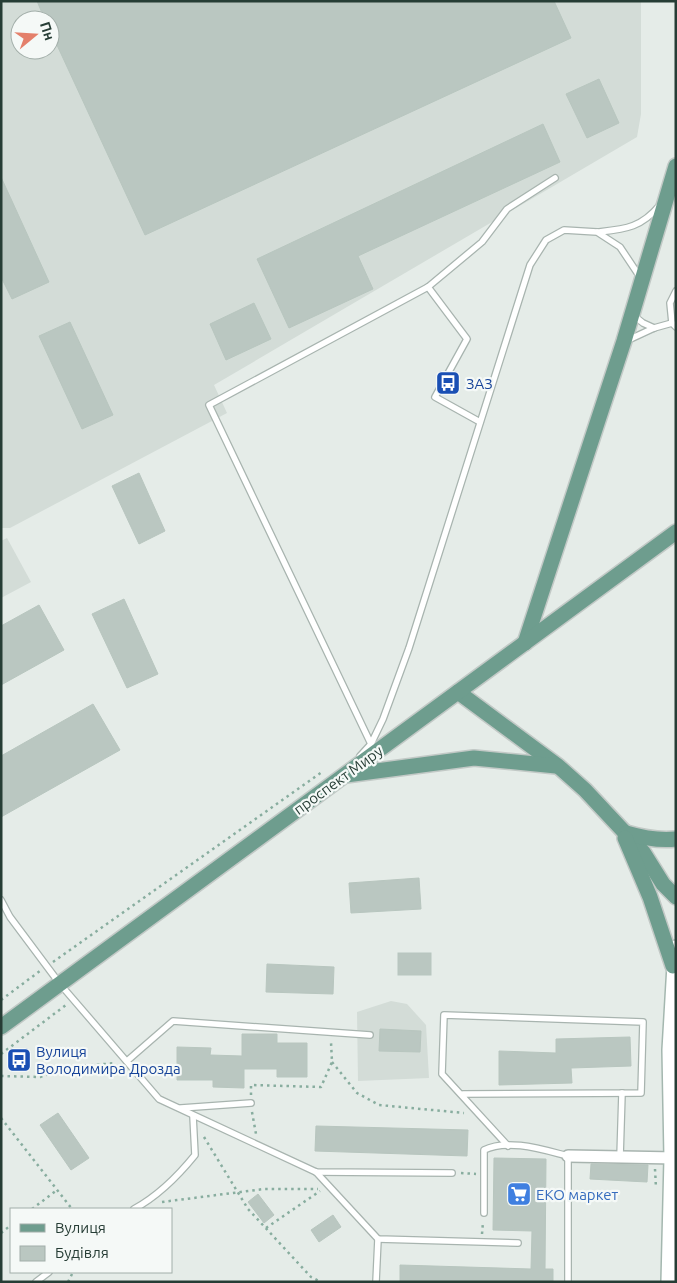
<svg xmlns="http://www.w3.org/2000/svg" width="677" height="1283" font-family="Ubuntu,sans-serif">
  <style>
    .built { fill: #d3dcd7; fill-rule: evenodd }
    .building { fill: #bac7c1; stroke: #b8c6bf }
    .lines { fill: none; stroke-linecap: round; stroke-linejoin: round }
    .lane-casing { stroke: #a8b4af; stroke-width: 8 }
    .street-casing { stroke: #a8b4af; stroke-width: 14 }
    .secondary-casing { stroke: #a4b7af; stroke-width: 18 }
    .primary-casing { stroke: #c2c9c6; stroke-width: 18 }
    .path { stroke: #88ad9f; stroke-width: 2.5; stroke-dasharray: 2.5 4; stroke-linecap: butt }
    .lane { stroke: #fff; stroke-width: 5.5 }
    .street { stroke: #fff; stroke-width: 11 }
    .secondary { stroke: #fff; stroke-width: 15 }
    .primary { stroke: #6e9d8e; stroke-width: 15 }
    .labels { text-anchor: middle; dominant-baseline: central; stroke-width: 4.5; stroke-linejoin: round; paint-order: stroke }
    .transit-label { font-size: 15px; fill: #164399; stroke: #f5f9f7; text-anchor: start }
    .street-label { font-size: 15px; fill: #263d35; stroke: #f5f9f7 }
    .shop-label { font-size: 15px; fill: #366cbe; stroke: #f5f9f7; text-anchor: start }
  </style>
  <rect width="100%" height="100%" fill="#e5ece8"/>
  <g class="built">
    <path d="M 1,1 L 641,1 L 641,114 L 637,137 L 214,385 L 227,413 L 10,528 L 1,528 ZM 20,20 L 50,20 L 50,50 L 20,50 Z"/>
    <path d="M 7,538 L 31,582 L 1,598 L 1,541 Z"/>
    <path d="M 391,1001 L 407,1004 L 426,1025 L 429,1078 L 358,1081 L 357,1012 Z"/>
  </g>
  <g class="building">
    <path d="M 37,1 L 554,1 L 571,38 L 145,235 L 50,30 L 50,20 L 45,20 Z"/>
    <path d="M 599,79 L 619,123 L 587,138 L 566,94 Z"/>
    <path d="M 543,124 L 560,162 L 358,256 L 373,289 L 289,328 L 257,259 Z"/>
    <path d="M 1,177 L 49,282 L 12,299 L 1,277 Z"/>
    <path d="M 254,303 L 271,339 L 226,360 L 210,324 Z"/>
    <path d="M 70,322 L 113,415 L 82,429 L 39,336 Z"/>
    <path d="M 139,473 L 165,531 L 139,544 L 112,486 Z"/>
    <path d="M 124,599 L 158,674 L 127,688 L 92,614 Z"/>
    <path d="M 39,605 L 64,650 L 1,685 L 1,626 Z"/>
    <path d="M 93,704 L 120,750 L 1,817 L 1,756 Z"/>
    <path d="M 419,878 L 421,909 L 351,913 L 349,883 Z"/>
    <rect x="398" y="953" width="33" height="22"/>
    <path d="M 267,964 L 334,967 L 333,994 L 266,992 Z"/>
    <path d="M 380,1029 L 421,1031 L 420,1052 L 379,1051 Z"/>
    <path d="M 242,1034 L 277,1034 L 277,1043 L 307,1043 L 307,1077 L 277,1077 L 277,1069 L 244,1069 L 244,1088 L 213,1087 L 213,1080 L 177,1080 L 177,1047 L 211,1048 L 210,1055 L 242,1056 Z"/>
    <path d="M 630,1037 L 631,1066 L 571,1068 L 572,1083 L 499,1085 L 499,1051 L 556,1053 L 556,1039 Z"/>
    <path d="M 58,1113 L 89,1158 L 71,1170 L 40,1125 Z"/>
    <path d="M 316,1126 L 468,1130 L 467,1156 L 315,1151 Z"/>
    <path d="M 494,1158 L 546,1159 L 545,1269 L 553,1269 L 553,1282 L 400,1282 L 400,1265 L 531,1269 L 532,1231 L 493,1230 Z"/>
    <path d="M 591,1164 L 648,1165 L 647,1182 L 590,1179 Z"/>
    <path d="M 258,1194 L 274,1215 L 264,1223 L 248,1202 Z"/>
    <path d="M 333,1215 L 341,1227 L 319,1242 L 311,1230 Z"/>
  </g>
  <g class="lines">
    <defs>
      <g id="lane">
        <path d="M 598,232 C 625,229 641,228 660,205"/>
        <path d="M 428,287 L 467,339 L 435,397 L 480,422"/>
        <path d="M 633,315 L 643,323 L 654,328"/>
        <path d="M 672,323 L 670,303 L 676,291"/>
        <path d="M 626,341 L 654,328 L 672,323 L 676,327"/>
        <path d="M 371,744 L 209,405 L 428,287 L 482,242 L 507,209 L 555,178"/>
        <path d="M 360,756 L 371,744 L 383,719 L 409,648 L 530,265 L 546,240 L 564,230 L 597,232 L 620,247 L 640,277"/>
        <path d="M 1,900 L 10,917 L 60,984 L 159,1099 L 316,1172 L 452,1173"/>
        <path d="M 127,1061 L 173,1021 L 370,1035"/>
        <path d="M 463,1094 L 641,1093 L 643,1022 L 444,1015 L 442,1074 L 508,1146"/>
        <path d="M 181,1108 L 251,1103"/>
        <path d="M 620,1157 L 622,1093"/>
        <path d="M 316,1172 L 378,1239 L 518,1243"/>
        <path d="M 134,1209 C 158,1196 178,1176 195,1155 L 193,1116"/>
        <path d="M 484,1213 L 484,1150 C 507,1138 544,1150 568,1156 L 568,1282"/>
        <path d="M 36,1282 L 49,1272"/>
        <path d="M 376,1282 L 378,1239"/>
      </g>
      <path id="street" d="M 568,1156 L 676,1158"/>
      <path id="secondary" d="M 669,1282 L 672,1158 L 670,1050 L 676,948"/>
      <g id="primary">
        <path d="M 525,643 L 624,341 L 676,166"/>
        <path d="M 458,692 L 558,766 L 585,790 L 643,852 L 663,884 L 676,897"/>
        <path d="M 346,775 L 474,758 L 556,766"/>
        <path d="M 626,833 C 643,838 658,841 676,839"/>
        <path d="M 625,838 L 650,897 L 673,966"/>
        <path d="M 1,1027 L 676,532"/>
      </g>
    </defs>
    <use href="#lane" class="lane-casing"/>
    <use href="#street" class="street-casing"/>
    <use href="#secondary" class="secondary-casing"/>
    <use href="#primary" class="primary-casing"/>
    <g class="path">
      <path d="M 53,962 L 322,772"/>
      <path d="M 1,1000 L 40,971"/>
      <path d="M 1,1054 L 66,1005"/>
      <path d="M 332,1062 L 357,1093 L 379,1105 L 464,1113"/>
      <path d="M 1,1076 L 40,1077 L 73,1067 L 115,1063"/>
      <path d="M 251,1095 L 251,1085 L 321,1087 L 332,1062 L 331,1042"/>
      <path d="M 252,1112 L 256,1134"/>
      <path d="M 1,1118 L 72,1209"/>
      <path d="M 204,1137 L 248,1209 L 311,1277 L 321,1282"/>
      <path d="M 655,1169 L 656,1188"/>
      <path d="M 461,1173 L 476,1174"/>
      <path d="M 162,1202 L 264,1189 L 318,1189"/>
      <path d="M 32,1209 L 57,1190"/>
      <path d="M 266,1228 L 320,1191"/>
      <path d="M 1,1233 L 11,1225"/>
      <path d="M 482,1234 L 483,1222"/>
      <path d="M 68,1282 L 73,1272"/>
    </g>
    <use href="#lane" class="lane"/>
    <use href="#street" class="street"/>
    <use href="#secondary" class="secondary"/>
    <use href="#primary" class="primary"/>
  </g>
  <defs>
    <symbol id="bus-square" viewBox="-11 -11 22 22"><rect x="-9" y="-9" width="18" height="18" rx="4" fill="#1a4fb4" stroke="#f5f9f7"/><path d="M-5-6H5V4H4V6H2V4H-2V6H-4V4H-5ZM-3.5-4V0h7V-4ZM-3.5 1.2v1.5H-2V1.2ZM2 1.2v1.5H3.5V1.2Z" fill="#fff"/></symbol>
    <symbol id="supermarket-square" viewBox="-11 -11 22 22"><rect x="-9" y="-9" width="18" height="18" rx="4" fill="#3f7fe0" stroke="#f5f9f7"/><path d="M-6-5.5h2.5l.6 2H6L4.5 2H-2.5L-4.4-4H-6ZM-1.5 3.2a1.3 1.3 0 1 0 .1 0ZM3 3.2a1.3 1.3 0 1 0 .1 0Z" fill="#fff"/></symbol>
  </defs>
  <g fill-rule="evenodd">
    <use href="#bus-square" x="434" y="369" width="28" height="28"/>
    <use href="#bus-square" x="5" y="1046" width="28" height="28"/>
    <use href="#supermarket-square" x="505" y="1180" width="28" height="28"/>
  </g>
  <g class="labels">
    <g class="transit-label">
      <text x="466" y="383">ЗАЗ</text>
      <text x="36" y="1051">Вулиця<tspan x="36" dy="17">Володимира Дрозда</tspan></text>
    </g>
    <g class="street-label">
      <text transform="translate(338 780) rotate(-36)">проспект Миру</text>
    </g>
    <g class="shop-label">
      <text x="536" y="1194">ЕКО маркет</text>
    </g>
  </g>
  <rect width="677" height="1283" fill="none" stroke="#263d35" stroke-width="5"/>
  <rect x="10" y="1208" width="162" height="65" fill="#f5f9f7" stroke="#a2aea9"/>
  <rect x="20" y="1224" width="25" height="8" fill="#6e9d8e" stroke="#a2aea9"/>
  <text x="55" y="1233" font-size="15" fill="#263d35">Вулиця</text>
  <rect x="20" y="1246" width="25" height="15" fill="#bac7c1" stroke="#a2aea9"/>
  <text x="55" y="1258" font-size="15" fill="#263d35">Будівля</text>
  <g transform="translate(35 35) rotate(72)"><circle r="24" fill="#f5f9f7" stroke="#a2aea9"/>
  <path d="M0-4L9 19L0 12L-9 19Z" fill="#e4806b"/>
  <text y="-8" font-size="14" font-weight="bold" text-anchor="middle" fill="#263d35">Пн</text>
  </g>
</svg>
